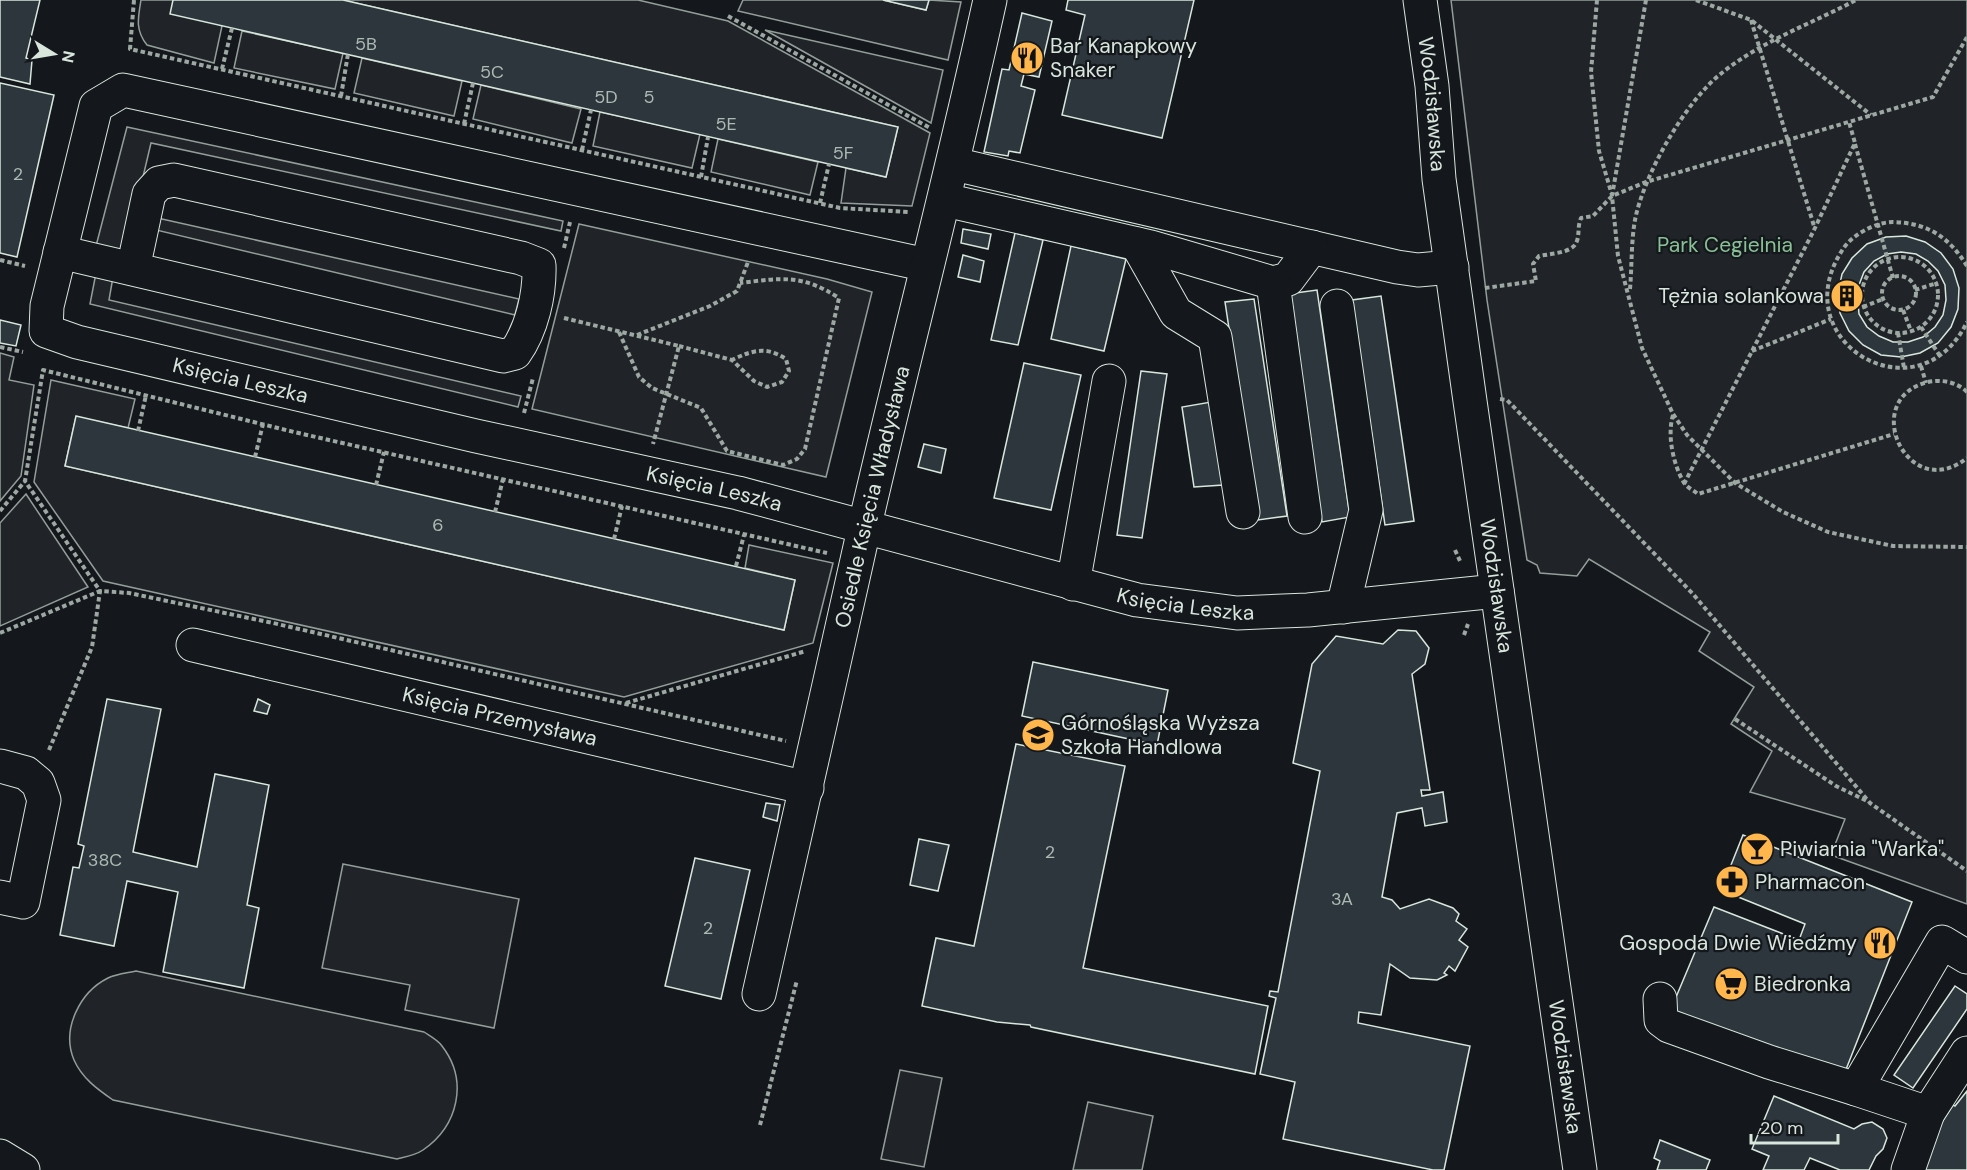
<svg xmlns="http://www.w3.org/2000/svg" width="1967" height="1170" font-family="'DM Sans',sans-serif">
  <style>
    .green { fill: #202428; stroke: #939e99; stroke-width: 1.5 }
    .building { fill: #2c363c; stroke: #d8e6dc; stroke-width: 1.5; fill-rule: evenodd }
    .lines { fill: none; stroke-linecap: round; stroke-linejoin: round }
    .minor-casing { stroke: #d8e6dc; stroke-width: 35 }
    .path { stroke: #9da8a2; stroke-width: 4; stroke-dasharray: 4.5 3; stroke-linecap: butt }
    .minor { stroke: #14181c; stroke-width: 33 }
    .labels { text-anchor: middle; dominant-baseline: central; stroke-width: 4.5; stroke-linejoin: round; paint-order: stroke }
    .number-label { font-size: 18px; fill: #adbab4 }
    .poi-label { font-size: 21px; fill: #d8e6dc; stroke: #14181c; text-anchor: start }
    .street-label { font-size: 21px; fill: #d8e6dc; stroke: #14181c }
    .park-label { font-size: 21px; fill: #8ac095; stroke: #14181c }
  </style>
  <rect width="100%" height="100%" fill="#14181c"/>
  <g class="green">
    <path d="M 141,0 L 173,0 L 222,26 L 214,63 L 147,45 C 135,30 138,18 141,0 Z"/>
    <path d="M 343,0 L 638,0 L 728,21 L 930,133 L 912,206 L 841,203 L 846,168 L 886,177 L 898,127 Z"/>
    <path d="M 743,0 L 883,0 L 926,10 L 929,0 L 961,2 L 948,60 L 738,11 Z"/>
    <path d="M 1451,0 L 1967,0 L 1967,904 L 1831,855 L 1845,819 L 1750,792 L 1772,751 L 1731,724 L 1754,687 L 1699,651 L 1710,632 L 1589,559 L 1577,576 L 1540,573 L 1537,565 L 1527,560 L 1487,300 Z"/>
    <path d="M 765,30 L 943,70 L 931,123 Z"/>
    <path d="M 242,31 L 343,53 L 335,89 L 234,68 Z"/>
    <path d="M 362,58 L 462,81 L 454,116 L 354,93 Z"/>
    <path d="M 481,85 L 581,109 L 572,143 L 473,119 Z"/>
    <path d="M 600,112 L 700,134 L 692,168 L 593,146 Z"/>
    <path d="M 127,127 L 563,221 L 561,231 L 151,143 L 125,253 L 96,246 Z"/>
    <path d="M 718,139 L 818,162 L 810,195 L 711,172 Z"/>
    <path d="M 153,217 L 519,299 L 515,315 L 156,230 Z"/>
    <path d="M 579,224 L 827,279 L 872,292 L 826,477 L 532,409 Z"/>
    <path d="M 96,273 L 113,277 L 109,300 L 521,396 L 518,407 L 90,304 Z"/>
    <path d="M 0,353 L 14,357 L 9,380 L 34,385 L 21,476 L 0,501 Z"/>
    <path d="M 51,380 L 135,399 L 128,428 L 76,417 L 65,466 L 784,630 L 795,580 L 745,568 L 749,545 L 833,563 L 813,643 L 624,697 L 103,581 L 34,482 Z"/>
    <path d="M 26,494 L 88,587 L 0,626 L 0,523 Z"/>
    <path d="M 343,864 L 519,899 L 494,1028 L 405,1010 L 410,985 L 322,968 Z"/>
    <path d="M 136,971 L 424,1032 C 430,1036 438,1040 442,1046 C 469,1081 458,1126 423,1150 C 416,1155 405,1157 397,1159 L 113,1100 C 97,1089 82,1078 74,1060 C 61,1029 80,992 108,978 C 116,974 127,973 136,971 Z"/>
    <path d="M 900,1070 L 942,1078 L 924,1167 L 881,1159 Z"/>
    <path d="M 1088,1102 L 1153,1116 L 1142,1170 L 1073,1170 Z"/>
  </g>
  <g class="building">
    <path d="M 0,0 L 40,0 L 26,58 L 32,60 L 30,84 L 0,77 Z"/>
    <path d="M 173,0 L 343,0 L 898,127 L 886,177 L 170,14 Z"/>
    <path d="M 883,0 L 929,0 L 926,10 Z"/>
    <path d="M 1068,0 L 1194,0 L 1162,138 L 1062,115 L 1085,15 L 1066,10 Z"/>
    <path d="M 1022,13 L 1052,21 L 1039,77 L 1024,74 L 1021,86 L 1035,90 L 1020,153 L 1009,151 L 1008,156 L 984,152 L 1002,69 L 1009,70 Z"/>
    <path d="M 0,83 L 54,95 L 17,257 L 0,253 Z"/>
    <path d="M 963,229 L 991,234 L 988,249 L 961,243 Z"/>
    <path d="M 1015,233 L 1043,240 L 1018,345 L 991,340 Z"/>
    <path d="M 1906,236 L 1925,242 L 1941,253 L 1953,269 L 1959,288 L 1958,309 L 1951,327 L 1938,343 L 1920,353 L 1901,357 L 1881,355 L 1863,345 L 1849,331 L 1840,313 L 1838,293 L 1842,274 L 1852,258 L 1867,244 L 1886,237 ZM 1901,252 L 1916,254 L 1928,261 L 1938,271 L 1945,285 L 1946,300 L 1943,315 L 1935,327 L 1923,337 L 1908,342 L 1893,342 L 1879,336 L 1867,327 L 1859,314 L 1857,290 L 1864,272 L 1874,261 L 1887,254 Z"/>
    <path d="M 1071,246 L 1126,259 L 1104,351 L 1051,339 Z"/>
    <path d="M 963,255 L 984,261 L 980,282 L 958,277 Z"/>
    <path d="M 1317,290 L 1350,517 L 1322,522 L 1288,294 Z"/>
    <path d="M 1381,296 L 1414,521 L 1385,525 L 1352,300 Z"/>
    <path d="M 1254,299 L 1287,516 L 1258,520 L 1225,302 Z"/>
    <path d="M 0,320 L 21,325 L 16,346 L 0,343 Z"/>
    <path d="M 1024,363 L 1081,375 L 1051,510 L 994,498 Z"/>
    <path d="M 1141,371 L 1167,374 L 1142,538 L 1117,535 Z"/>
    <path d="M 1211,402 L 1223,485 L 1194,487 L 1182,407 Z"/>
    <path d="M 76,416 L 795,580 L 784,630 L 65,466 Z"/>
    <path d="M 924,444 L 946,449 L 941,473 L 918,467 Z"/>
    <path d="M 1398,630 L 1416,631 L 1429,648 L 1425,664 L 1412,674 L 1430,790 L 1421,790 L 1422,796 L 1443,792 L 1447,822 L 1425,826 L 1422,808 L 1397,813 L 1382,897 L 1392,900 L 1400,909 L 1429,899 L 1453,908 L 1459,914 L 1456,921 L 1467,929 L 1459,940 L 1468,947 L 1455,971 L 1449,966 L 1444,973 L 1447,975 L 1437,980 L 1410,978 L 1390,964 L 1381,1015 L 1359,1012 L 1358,1023 L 1470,1046 L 1444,1170 L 1433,1170 L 1283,1139 L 1295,1082 L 1260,1074 L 1276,998 L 1269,996 L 1270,991 L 1278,992 L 1320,771 L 1293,763 L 1312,664 L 1336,636 L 1383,644 Z"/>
    <path d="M 1033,662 L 1168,690 L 1157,745 L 1022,716 Z"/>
    <path d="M 107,699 L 161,709 L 133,852 L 197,867 L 215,774 L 269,785 L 247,905 L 259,908 L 244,988 L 163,972 L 178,892 L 127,881 L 114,946 L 60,935 L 73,867 L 79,868 L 84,846 L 78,844 Z"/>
    <path d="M 258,699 L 270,705 L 267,714 L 254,711 Z"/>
    <path d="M 1016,744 L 1125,766 L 1083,968 L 1268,1006 L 1255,1074 L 1031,1027 L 1030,1025 L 997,1022 L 922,1006 L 936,938 L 974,946 Z"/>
    <path d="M 766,803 L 780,805 L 777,821 L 763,817 Z"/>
    <path d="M 1743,835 L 1912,902 L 1843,1077 L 1671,1009 L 1714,907 L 1799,940 L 1805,924 L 1721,890 Z"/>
    <path d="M 919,839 L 949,845 L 938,891 L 910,885 Z"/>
    <path d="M 695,858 L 750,870 L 721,999 L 665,986 Z"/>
    <path d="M 1955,986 L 1967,994 L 1967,1009 L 1913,1088 L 1894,1075 Z"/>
    <path d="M 1967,1091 L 1967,1170 L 1918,1170 L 1940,1125 L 1953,1105 L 1955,1106 Z"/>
    <path d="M 1774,1096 L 1854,1129 L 1862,1124 L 1872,1122 L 1883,1129 L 1887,1138 L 1883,1149 L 1876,1156 L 1869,1170 L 1840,1170 L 1810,1158 L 1804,1170 L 1763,1170 L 1769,1156 L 1752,1149 Z"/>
    <path d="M 1660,1140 L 1710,1160 L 1706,1170 L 1657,1170 L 1660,1161 L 1654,1158 Z"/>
  </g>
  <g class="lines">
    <defs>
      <g id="minor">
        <path id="s1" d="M 1420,0 L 1432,86 L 1439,179 L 1470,401 L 1580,1170"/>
        <path d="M 954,164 L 1397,267 L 1418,270 L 1452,267"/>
        <path d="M 945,200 L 1151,247 L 1273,283 L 1288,279 L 1312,247"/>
        <path d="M 1137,244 L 1176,313 L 1215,337 L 1243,512"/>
        <path d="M 60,252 L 503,356 L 515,353 C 532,329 540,294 539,265 L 521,258 L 174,180 L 159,183 L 149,194 L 133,269"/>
        <path id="s2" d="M 927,265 L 123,90 L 96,106 L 47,306 L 46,331 L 77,342 L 476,436 L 738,493 L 1137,600 L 1237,613 L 1308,610 L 1497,591"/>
        <path d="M 1273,283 L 1305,517"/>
        <path d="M 1337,306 L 1366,510 L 1343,607"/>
        <path d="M 1073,584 L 1109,381"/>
        <path id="s3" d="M 193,645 L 807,788"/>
        <path d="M 0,766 L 26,773 L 38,783 L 44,800 L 23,902 L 0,897"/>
        <path id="s4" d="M 759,994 C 795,839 829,684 864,529 C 905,352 951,177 990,0"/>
        <path d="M 1660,999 L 1661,1020 L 1669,1026 L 1769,1062 L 1856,1089"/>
        <path d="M 1928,1113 L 1856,1089 L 1942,942 L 1967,957"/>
        <path d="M 0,1156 L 23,1170"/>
        <path d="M 1908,1170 L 1928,1113 L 1967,1053"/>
      </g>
    </defs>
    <use href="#minor" class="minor-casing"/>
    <g class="path">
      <path d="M 134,0 L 130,49 L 840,208 L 909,212"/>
      <path d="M 1597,0 L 1591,72 L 1599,151 L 1612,195"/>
      <path d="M 1646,0 L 1612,196 L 1618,256 L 1642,348 L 1673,414 L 1687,435 L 1735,483 L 1783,512 L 1828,532 L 1893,546 L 1967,547"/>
      <path d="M 1696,0 L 1751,20 L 1871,115"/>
      <path d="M 728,16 L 930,128"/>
      <path d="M 1751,20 L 1814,226"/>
      <path d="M 222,69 L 232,28"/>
      <path d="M 341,96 L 348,54"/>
      <path d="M 464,124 L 473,83"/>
      <path d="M 1855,144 L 1893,278"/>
      <path d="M 582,150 L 591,110"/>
      <path d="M 701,177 L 708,137"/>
      <path d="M 820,203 L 829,164"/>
      <path d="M 564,248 L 570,222"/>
      <circle cx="1900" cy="295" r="38"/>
      <path d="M 0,260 L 25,266"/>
      <path d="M 1967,266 C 1949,237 1928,223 1893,222 C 1875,222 1852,235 1843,249 C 1781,342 1919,421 1967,322"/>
      <circle cx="1899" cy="293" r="17"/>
      <path d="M 1485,288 L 1536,281 L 1533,264 L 1539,256 C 1548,254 1572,253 1576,243 C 1580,236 1577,227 1581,218 L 1593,216 L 1612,196 L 1646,182 L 1933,97 L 1967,37"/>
      <path d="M 1630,289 C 1632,266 1631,242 1635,220 C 1644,174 1686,100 1723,72 C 1762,41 1813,23 1856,0"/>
      <path d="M 1915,290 L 1937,283"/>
      <path d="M 1863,307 L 1883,299"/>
      <path d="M 1903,310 L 1911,331"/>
      <path d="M 564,318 L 679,346 L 653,444"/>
      <path d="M 1921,327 L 1940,356"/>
      <path d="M 619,332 L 639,377 L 652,388 L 701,408 L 727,451 L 783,465 L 797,459 L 805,449 L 839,298 C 802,274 782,278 740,283"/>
      <path d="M 1898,333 L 1904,368"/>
      <path d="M 637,335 L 710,306 L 737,291 L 748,262"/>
      <path d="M 679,346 L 732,360 L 754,381 L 767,387 L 782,382 L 789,371 L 786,359 C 766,346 753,350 732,360"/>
      <path d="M 0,347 L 23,352"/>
      <path d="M 1752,351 L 1831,319"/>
      <path d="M 1921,366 L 1926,383"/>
      <path d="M 1967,392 C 1957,382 1941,379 1928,382 C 1858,399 1908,505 1967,458"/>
      <path d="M 1500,399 L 1507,400 L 1693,594 L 1870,803 L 1967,871"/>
      <path d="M 524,413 L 533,378"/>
      <path d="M 1673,415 C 1667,435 1673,463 1683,481 C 1686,487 1693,490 1698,494 L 1894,434"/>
      <path d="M 138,431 L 146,395"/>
      <path d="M 255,457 L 263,424"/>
      <path d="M 1684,484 L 1814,230 L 1855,143 L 1849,122"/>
      <path d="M 376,485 L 384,452"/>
      <path d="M 0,511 L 25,481 L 43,370 L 294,432 L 827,553"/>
      <path d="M 495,512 L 503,479"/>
      <path d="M 614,539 L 622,506"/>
      <path d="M 1455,550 L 1460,561"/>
      <path d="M 736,566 L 744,535"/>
      <path d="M 0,633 L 100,591 L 25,481"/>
      <path d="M 1464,635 L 1468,624"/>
      <path d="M 626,703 L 806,651"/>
      <path d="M 1735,719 L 1836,786 L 1867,801"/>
      <path d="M 49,750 L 92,647 L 100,591 L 129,593 L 273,623 L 786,741"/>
      <path d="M 760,1125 L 797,980"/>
    </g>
    <use href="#minor" class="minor"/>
  </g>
  <defs>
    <symbol id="restaurant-disc" viewBox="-11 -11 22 22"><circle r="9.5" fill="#ffb74d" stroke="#14181c"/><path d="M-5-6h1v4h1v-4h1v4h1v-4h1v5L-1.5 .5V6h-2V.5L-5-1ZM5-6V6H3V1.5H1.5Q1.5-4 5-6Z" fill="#111"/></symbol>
    <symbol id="building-disc" viewBox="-11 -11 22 22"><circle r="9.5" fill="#ffb74d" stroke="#14181c"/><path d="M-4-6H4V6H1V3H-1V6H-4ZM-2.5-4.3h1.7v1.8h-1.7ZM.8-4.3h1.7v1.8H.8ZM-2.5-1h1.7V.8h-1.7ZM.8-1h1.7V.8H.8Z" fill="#111"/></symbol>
    <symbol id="university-disc" viewBox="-11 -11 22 22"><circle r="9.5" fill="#ffb74d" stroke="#14181c"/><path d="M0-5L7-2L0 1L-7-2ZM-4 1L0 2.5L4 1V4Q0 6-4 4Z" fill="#111"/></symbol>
    <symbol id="bar-disc" viewBox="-11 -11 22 22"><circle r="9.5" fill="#ffb74d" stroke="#14181c"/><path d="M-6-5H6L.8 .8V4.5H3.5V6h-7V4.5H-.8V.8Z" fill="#111"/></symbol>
    <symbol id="pharmacy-disc" viewBox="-11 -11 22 22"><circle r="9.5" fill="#ffb74d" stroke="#14181c"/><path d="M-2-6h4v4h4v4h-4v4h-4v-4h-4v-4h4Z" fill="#111"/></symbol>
    <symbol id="supermarket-disc" viewBox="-11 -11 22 22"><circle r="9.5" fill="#ffb74d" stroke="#14181c"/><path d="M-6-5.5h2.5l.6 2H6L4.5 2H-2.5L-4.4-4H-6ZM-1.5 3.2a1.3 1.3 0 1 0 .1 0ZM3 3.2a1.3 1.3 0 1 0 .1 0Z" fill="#111"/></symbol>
  </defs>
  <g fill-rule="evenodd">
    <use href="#restaurant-disc" x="1008" y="39" width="38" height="38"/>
    <use href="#building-disc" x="1828" y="277" width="38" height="38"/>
    <use href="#university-disc" x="1019" y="716" width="38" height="38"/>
    <use href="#bar-disc" x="1738" y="830" width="38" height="38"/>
    <use href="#pharmacy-disc" x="1713" y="863" width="38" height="38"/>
    <use href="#restaurant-disc" x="1861" y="924" width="38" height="38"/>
    <use href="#supermarket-disc" x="1712" y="965" width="38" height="38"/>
  </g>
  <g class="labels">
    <g class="number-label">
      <text x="366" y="44">5B</text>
      <text x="492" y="72">5C</text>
      <text x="606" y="97">5D</text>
      <text x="649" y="97">5</text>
      <text x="726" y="124">5E</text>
      <text x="843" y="153">5F</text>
      <text x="18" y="174">2</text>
      <text x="438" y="525">6</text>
      <text x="1050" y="852">2</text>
      <text x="105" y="860">38C</text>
      <text x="1342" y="899">3A</text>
      <text x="708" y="928">2</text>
    </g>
    <g class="poi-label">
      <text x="1050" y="46">Bar Kanapkowy<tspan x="1050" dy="24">Snaker</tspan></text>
      <text x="1824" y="296" text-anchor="end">Tężnia solankowa</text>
      <text x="1061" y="723">Górnośląska Wyższa<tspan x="1061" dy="24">Szkoła Handlowa</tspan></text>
      <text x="1780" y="849">Piwiarnia "Warka"</text>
      <text x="1755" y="882">Pharmacon</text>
      <text x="1857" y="943" text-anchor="end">Gospoda Dwie Wiedźmy</text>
      <text x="1754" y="984">Biedronka</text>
    </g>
    <g class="street-label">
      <text stroke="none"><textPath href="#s1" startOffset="105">Wodzisławska</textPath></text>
      <text stroke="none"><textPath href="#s2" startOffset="1286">Księcia Leszka</textPath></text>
      <text stroke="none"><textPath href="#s2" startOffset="1772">Księcia Leszka</textPath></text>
      <text stroke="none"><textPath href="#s4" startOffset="510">Osiedle Księcia Władysława</textPath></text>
      <text stroke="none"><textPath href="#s1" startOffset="591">Wodzisławska</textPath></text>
      <text stroke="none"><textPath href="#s2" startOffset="2258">Księcia Leszka</textPath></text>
      <text stroke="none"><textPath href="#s3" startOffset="315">Księcia Przemysława</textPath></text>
      <text stroke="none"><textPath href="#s1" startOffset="1077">Wodzisławska</textPath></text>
    </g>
    <g class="park-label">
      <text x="1725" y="245">Park Cegielnia</text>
    </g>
  </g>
  <g transform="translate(54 54) rotate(101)" stroke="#14181c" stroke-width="4.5" paint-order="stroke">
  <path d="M0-4.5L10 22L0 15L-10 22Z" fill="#d8e6dc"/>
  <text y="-9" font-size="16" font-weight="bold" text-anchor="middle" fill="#d8e6dc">N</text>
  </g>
  <path d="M1751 1134v9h87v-9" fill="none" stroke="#d8e6dc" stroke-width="3"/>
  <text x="1760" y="1134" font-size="18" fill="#d8e6dc" stroke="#14181c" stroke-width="4.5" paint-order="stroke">20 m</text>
</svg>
